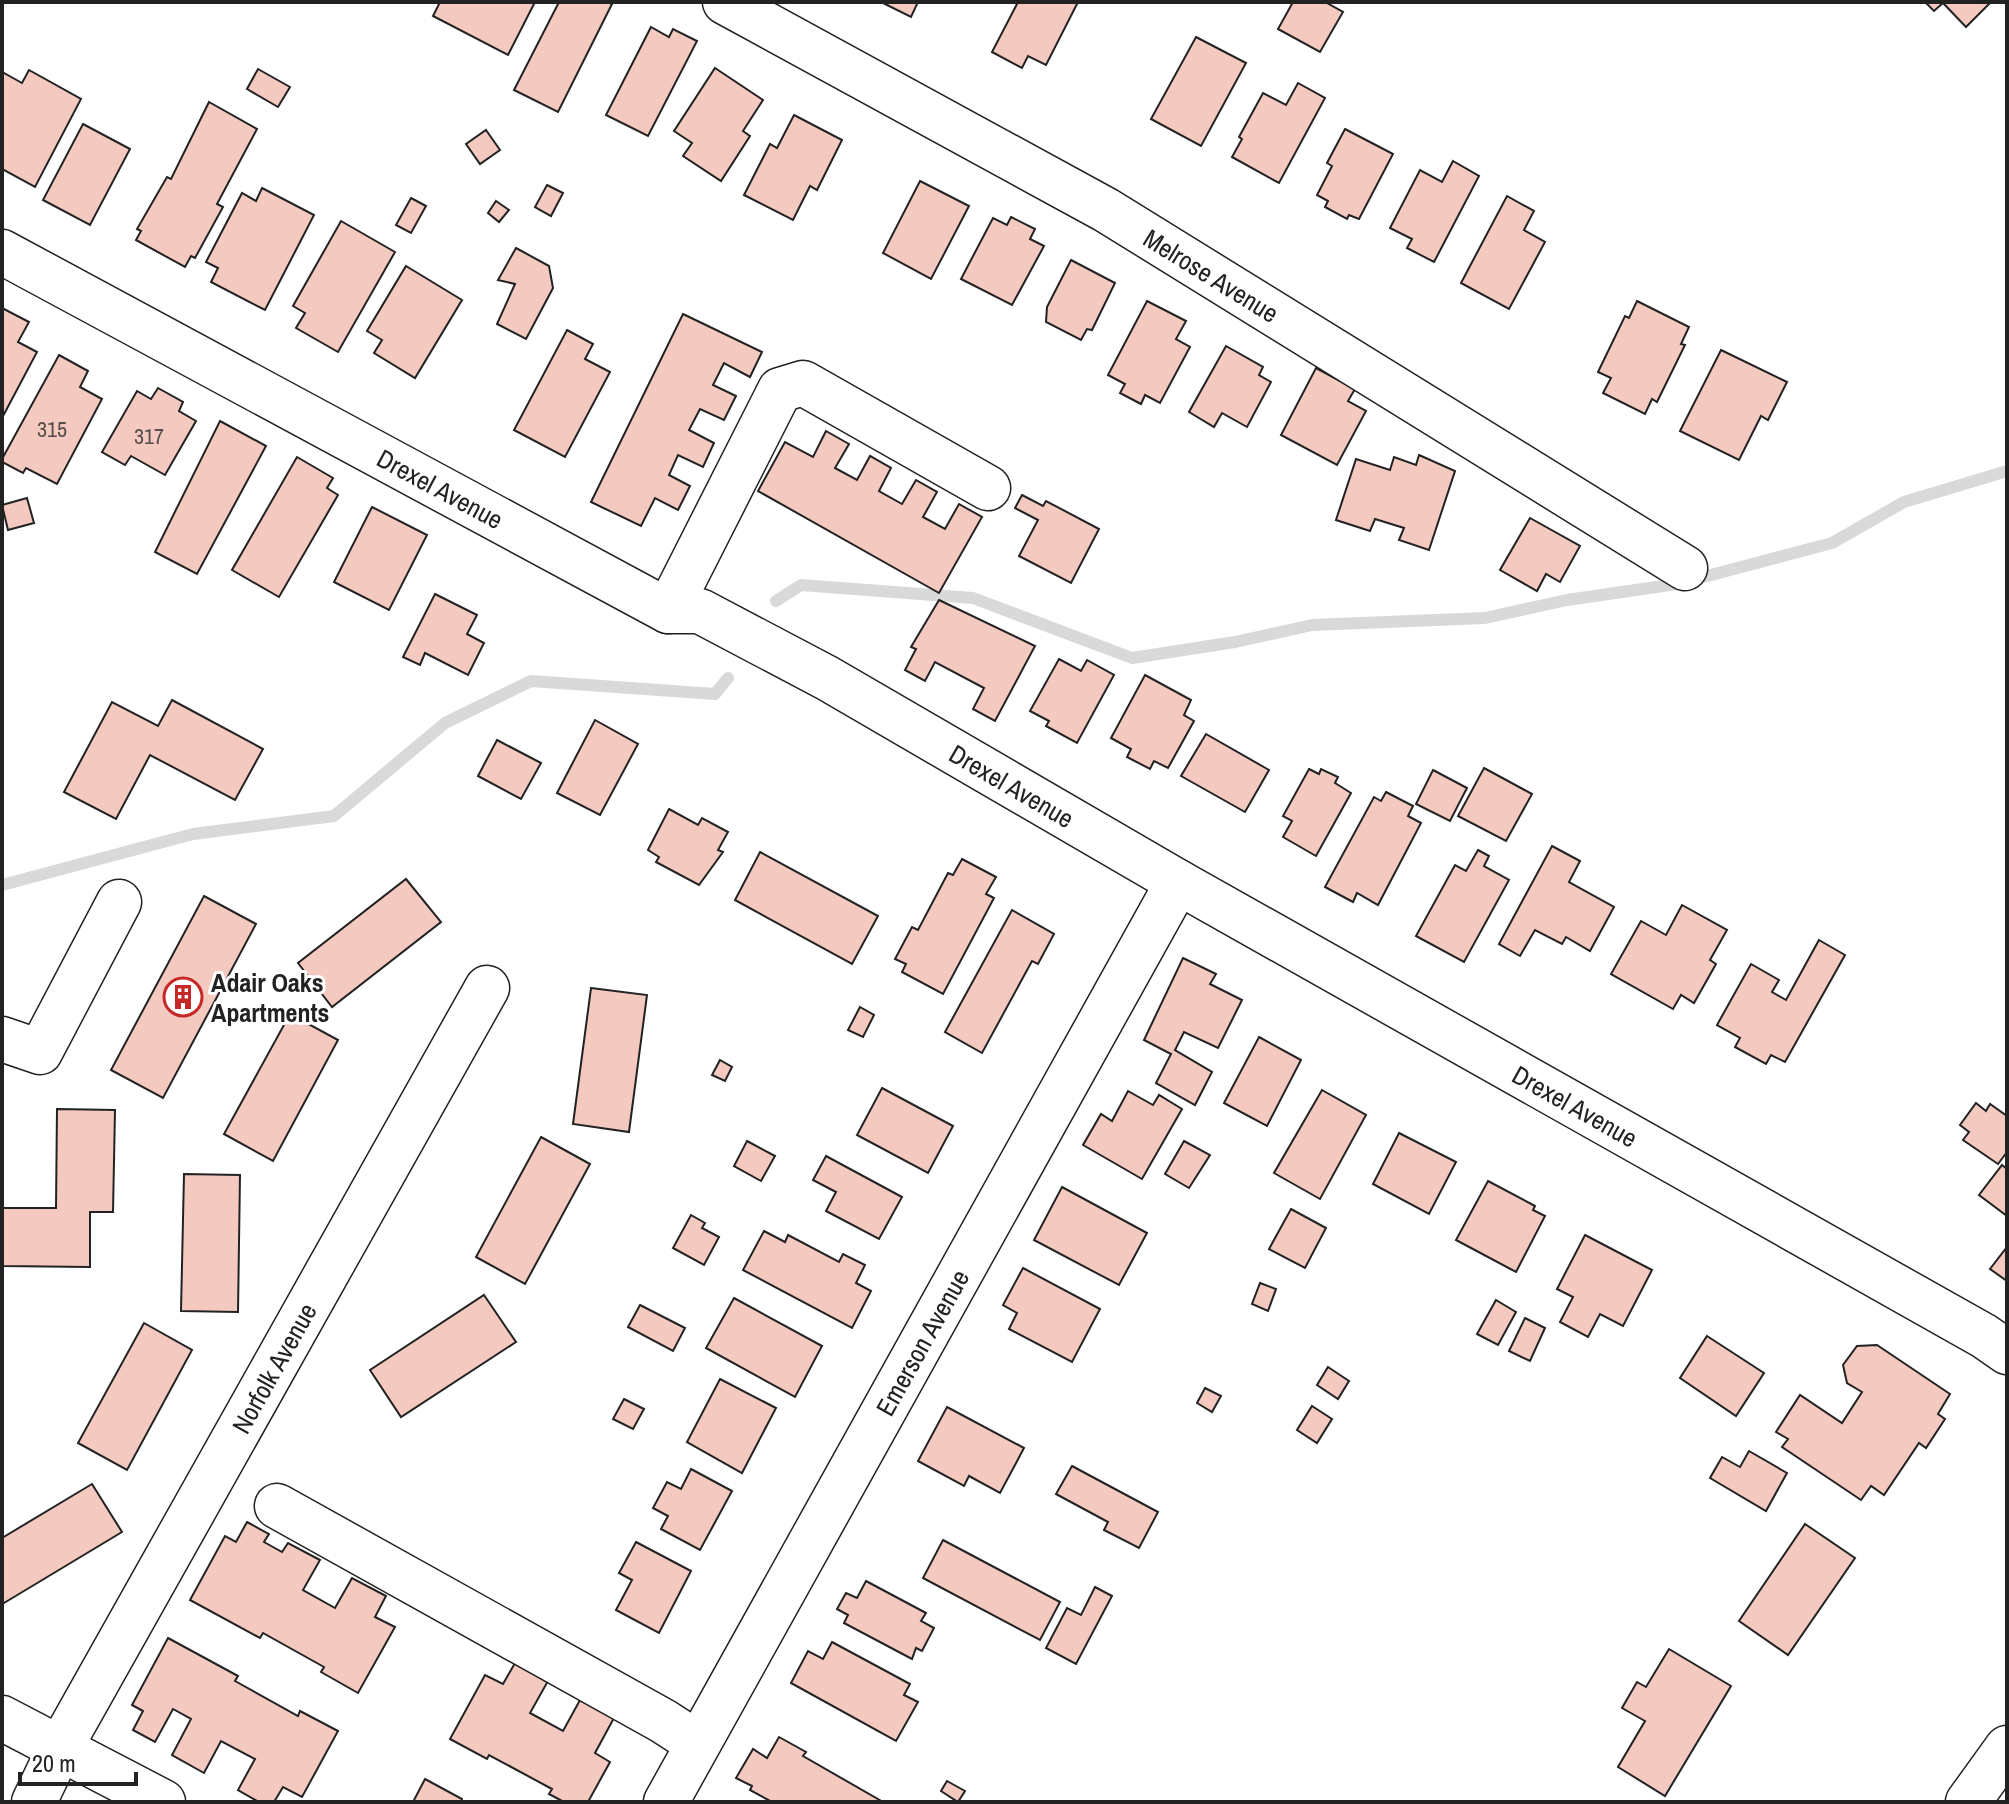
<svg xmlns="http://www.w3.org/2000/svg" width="2009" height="1804" font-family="'Archivo Narrow',sans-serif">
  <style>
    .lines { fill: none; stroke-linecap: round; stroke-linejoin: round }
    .stream { stroke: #d9d9d9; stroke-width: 12 }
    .building { fill: #f3c9c0; stroke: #222; stroke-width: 2 }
    .minor-casing { stroke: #222; stroke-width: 47 }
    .major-casing { stroke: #222; stroke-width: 47 }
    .minor { stroke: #fff; stroke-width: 44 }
    .major { stroke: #fff; stroke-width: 44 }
    .labels { text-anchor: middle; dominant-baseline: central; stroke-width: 6; stroke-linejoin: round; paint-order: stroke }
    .number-label { font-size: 22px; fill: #564c4a }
    .street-label { font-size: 26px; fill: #222; stroke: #fff }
    .poi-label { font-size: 26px; font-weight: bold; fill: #222; stroke: #fff; text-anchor: start }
  </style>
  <rect width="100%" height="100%" fill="#fff"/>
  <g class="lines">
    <g class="stream">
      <path d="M 776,601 L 801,585 L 973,598 L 1132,658 L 1235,642 L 1312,625 L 1485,618 L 1567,600 L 1677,584 L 1832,543 L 1904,502 L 2007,471"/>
      <path d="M 2,885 L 193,834 L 334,816 L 445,723 L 531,681 L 715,694 L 728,678"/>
    </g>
  </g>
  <g class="building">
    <path d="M 440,2 L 535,2 L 508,55 L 433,16 Z"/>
    <path d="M 559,2 L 607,2 L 612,4 L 558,112 L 514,90 Z"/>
    <path d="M 881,2 L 918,2 L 911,17 Z"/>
    <path d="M 1018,2 L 1078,2 L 1046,65 L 1028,56 L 1022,68 L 992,52 Z"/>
    <path d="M 1293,2 L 1325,2 L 1343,12 L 1320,52 L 1278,29 Z"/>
    <path d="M 1925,2 L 1991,2 L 1966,27 L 1943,3 L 1934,11 Z"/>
    <path d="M 651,27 L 669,37 L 673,29 L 697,41 L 648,136 L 606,115 Z"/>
    <path d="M 1196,37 L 1246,63 L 1201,146 L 1151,119 Z"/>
    <path d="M 715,68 L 763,100 L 743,131 L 750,136 L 721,181 L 683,156 L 692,143 L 674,131 Z"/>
    <path d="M 258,69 L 290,87 L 278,107 L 247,89 Z"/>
    <path d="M 29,70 L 81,99 L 35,187 L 2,169 L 2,76 L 4,73 L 22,83 Z"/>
    <path d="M 1298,83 L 1325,98 L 1279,183 L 1232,157 L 1242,139 L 1239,137 L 1263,93 L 1286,105 Z"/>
    <path d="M 209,102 L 257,129 L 217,204 L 223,207 L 195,258 L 191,256 L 185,267 L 136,240 L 141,231 L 137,229 L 167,177 L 171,179 Z"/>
    <path d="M 794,115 L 842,140 L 817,190 L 810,186 L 793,220 L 744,195 L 770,144 L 777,148 Z"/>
    <path d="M 83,124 L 130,149 L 90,225 L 43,200 Z"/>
    <path d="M 1345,129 L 1393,154 L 1359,219 L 1349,215 L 1347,219 L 1325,207 L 1328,201 L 1317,195 L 1332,166 L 1327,163 Z"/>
    <path d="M 486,130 L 500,150 L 480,164 L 466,144 Z"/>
    <path d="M 1453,161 L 1479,176 L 1434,262 L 1407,248 L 1412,239 L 1390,228 L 1420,170 L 1442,182 Z"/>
    <path d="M 920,181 L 969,206 L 931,279 L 883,253 Z"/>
    <path d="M 547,185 L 563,193 L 551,216 L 535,207 Z"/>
    <path d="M 262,188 L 314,215 L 265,310 L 211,282 L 218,268 L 206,262 L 242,193 L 256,201 Z"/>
    <path d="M 1507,196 L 1534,211 L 1524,230 L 1545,242 L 1509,309 L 1461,283 Z"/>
    <path d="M 411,198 L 426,206 L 411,233 L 396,225 Z"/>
    <path d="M 496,201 L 509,210 L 499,222 L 488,213 Z"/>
    <path d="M 1011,217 L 1035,229 L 1030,239 L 1044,246 L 1012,305 L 961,279 L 993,218 L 1007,225 Z"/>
    <path d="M 341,221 L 395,252 L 338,352 L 296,328 L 305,313 L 293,306 Z"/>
    <path d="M 516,248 L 549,266 L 553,288 L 526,339 L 497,324 L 515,284 L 498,280 Z"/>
    <path d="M 1071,260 L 1115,283 L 1092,330 L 1087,329 L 1081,340 L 1046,322 L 1047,307 Z"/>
    <path d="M 406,266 L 462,300 L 415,378 L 374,353 L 382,340 L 367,331 Z"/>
    <path d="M 1147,301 L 1186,321 L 1176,339 L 1190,347 L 1160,403 L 1145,395 L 1141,404 L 1120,393 L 1125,384 L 1108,375 Z"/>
    <path d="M 1637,301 L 1689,327 L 1681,344 L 1685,345 L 1657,402 L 1652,399 L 1645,414 L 1603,393 L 1611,378 L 1598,372 L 1625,316 L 1629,318 Z"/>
    <path d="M 2,308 L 29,322 L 18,342 L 37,352 L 2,418 Z"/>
    <path d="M 683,314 L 762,352 L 750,377 L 724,363 L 713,385 L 736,396 L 724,420 L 700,409 L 689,430 L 714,443 L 703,467 L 678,455 L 669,475 L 690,486 L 678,510 L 655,498 L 641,526 L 591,502 Z"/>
    <path d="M 567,330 L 593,344 L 585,359 L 610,372 L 565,457 L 514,430 Z"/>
    <path d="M 1226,346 L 1263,367 L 1259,375 L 1271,382 L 1247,427 L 1222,413 L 1214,427 L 1189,412 Z"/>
    <path d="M 1721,350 L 1787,382 L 1768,420 L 1761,416 L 1739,460 L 1680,431 Z"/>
    <path d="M 59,355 L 88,371 L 80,387 L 102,399 L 57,484 L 26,468 L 23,473 L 2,462 L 2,459 Z"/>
    <path d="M 1316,368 L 1355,389 L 1348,401 L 1366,411 L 1337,465 L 1281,435 Z"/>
    <path d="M 158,388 L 183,402 L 179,411 L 196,421 L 165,475 L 131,456 L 125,465 L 102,452 L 137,391 L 151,399 Z"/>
    <path d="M 220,421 L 266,446 L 197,574 L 155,552 Z"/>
    <path d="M 826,431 L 849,444 L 835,468 L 857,480 L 870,456 L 891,468 L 879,491 L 902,504 L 916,480 L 937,492 L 923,517 L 945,529 L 959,504 L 982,517 L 939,593 L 758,491 L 785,442 L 813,457 Z"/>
    <path d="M 1419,455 L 1455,471 L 1429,550 L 1399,540 L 1404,528 L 1375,519 L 1370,531 L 1336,520 L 1356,459 L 1390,470 L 1394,457 L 1416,465 Z"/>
    <path d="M 297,457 L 333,478 L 327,488 L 338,495 L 279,597 L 232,570 Z"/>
    <path d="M 1022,495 L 1043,506 L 1046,501 L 1099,529 L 1071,583 L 1019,556 L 1038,520 L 1015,508 Z"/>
    <path d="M 27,498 L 34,523 L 8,530 L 2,505 Z"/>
    <path d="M 372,507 L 427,535 L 389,610 L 334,582 Z"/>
    <path d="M 1530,518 L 1580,546 L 1560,582 L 1546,574 L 1537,591 L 1500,570 Z"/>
    <path d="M 435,594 L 477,615 L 467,634 L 484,643 L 468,675 L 425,653 L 420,665 L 403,657 Z"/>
    <path d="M 939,600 L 1035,646 L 995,721 L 973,709 L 984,688 L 935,662 L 925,681 L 905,670 L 916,649 L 911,647 Z"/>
    <path d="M 1059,659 L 1081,671 L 1087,660 L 1114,675 L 1077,743 L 1046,726 L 1049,721 L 1030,711 Z"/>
    <path d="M 1145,675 L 1191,700 L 1184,715 L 1194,721 L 1168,768 L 1154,761 L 1150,769 L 1127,757 L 1131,749 L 1111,738 Z"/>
    <path d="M 172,700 L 263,749 L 235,800 L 150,755 L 116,819 L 64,792 L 112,702 L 158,726 Z"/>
    <path d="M 595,720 L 638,744 L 600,815 L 557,793 Z"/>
    <path d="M 1206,734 L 1269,770 L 1245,812 L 1181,776 Z"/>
    <path d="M 497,740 L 541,763 L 521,799 L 478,776 Z"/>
    <path d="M 1484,768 L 1532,794 L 1506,841 L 1458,816 Z"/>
    <path d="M 1309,769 L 1319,774 L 1321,769 L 1338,777 L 1335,783 L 1351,793 L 1316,856 L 1283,837 L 1292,821 L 1283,816 Z"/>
    <path d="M 1433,770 L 1467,788 L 1450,821 L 1416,804 Z"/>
    <path d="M 1386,792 L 1413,806 L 1408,816 L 1421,823 L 1378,905 L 1357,893 L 1353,902 L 1325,887 L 1374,797 L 1381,801 Z"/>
    <path d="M 669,809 L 698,825 L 702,818 L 728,832 L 718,850 L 723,852 L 699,885 L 656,862 L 659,857 L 648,850 Z"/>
    <path d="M 1552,846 L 1580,861 L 1569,882 L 1614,907 L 1590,951 L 1566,937 L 1562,944 L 1535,930 L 1520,956 L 1499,944 Z"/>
    <path d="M 1478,850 L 1489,856 L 1484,866 L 1509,880 L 1464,962 L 1416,936 L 1455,865 L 1466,871 Z"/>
    <path d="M 760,852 L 878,916 L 852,964 L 735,900 Z"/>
    <path d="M 962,859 L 996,877 L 986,894 L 994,898 L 943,994 L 902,972 L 906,964 L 895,959 L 912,927 L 918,930 L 948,873 L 953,875 Z"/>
    <path d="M 406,879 L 441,922 L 332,1007 L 298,963 Z"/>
    <path d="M 204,896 L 256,924 L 163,1098 L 111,1070 Z"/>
    <path d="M 1682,905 L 1727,930 L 1710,960 L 1716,964 L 1694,1003 L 1681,995 L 1673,1009 L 1611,974 L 1641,921 L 1666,935 Z"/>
    <path d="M 1012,910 L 1054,934 L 1038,964 L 1032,961 L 982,1053 L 945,1032 Z"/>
    <path d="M 1819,940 L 1845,955 L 1785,1062 L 1771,1055 L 1766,1064 L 1735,1047 L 1740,1038 L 1717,1025 L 1751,964 L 1779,980 L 1772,992 L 1786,1000 Z"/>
    <path d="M 1183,958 L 1216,974 L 1210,984 L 1242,1000 L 1218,1048 L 1184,1032 L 1175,1050 L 1212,1072 L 1195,1105 L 1156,1083 L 1171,1054 L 1144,1040 Z"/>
    <path d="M 591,988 L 647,995 L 629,1132 L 573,1124 Z"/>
    <path d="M 860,1007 L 874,1015 L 863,1037 L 848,1030 Z"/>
    <path d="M 290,1014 L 338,1040 L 273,1161 L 224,1134 Z"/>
    <path d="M 1259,1037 L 1301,1060 L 1267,1126 L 1224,1103 Z"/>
    <path d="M 720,1060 L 732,1067 L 725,1081 L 712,1075 Z"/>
    <path d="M 882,1088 L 953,1126 L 928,1173 L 857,1135 Z"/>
    <path d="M 1322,1090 L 1366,1115 L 1320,1199 L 1274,1173 Z"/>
    <path d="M 1128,1091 L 1153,1105 L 1159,1095 L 1182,1109 L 1142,1179 L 1083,1145 L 1101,1114 L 1112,1121 Z"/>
    <path d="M 1976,1103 L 1986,1111 L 1990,1104 L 2007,1116 L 2007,1152 L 1998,1164 L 1963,1140 L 1969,1132 L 1960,1125 Z"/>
    <path d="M 57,1109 L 115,1110 L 113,1212 L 90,1212 L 90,1267 L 2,1266 L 2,1208 L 56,1208 Z"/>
    <path d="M 1399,1133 L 1456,1162 L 1429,1214 L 1373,1184 Z"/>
    <path d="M 541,1137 L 590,1164 L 525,1284 L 476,1257 Z"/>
    <path d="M 747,1141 L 775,1156 L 761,1181 L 734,1166 Z"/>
    <path d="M 1184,1141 L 1210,1155 L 1189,1188 L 1165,1174 Z"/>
    <path d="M 826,1156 L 902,1197 L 879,1239 L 826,1211 L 836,1192 L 813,1180 Z"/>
    <path d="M 2002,1165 L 2007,1169 L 2007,1216 L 1979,1195 Z"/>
    <path d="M 184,1174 L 240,1175 L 238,1312 L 181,1311 Z"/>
    <path d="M 1488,1181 L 1535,1206 L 1533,1210 L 1545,1216 L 1516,1272 L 1456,1240 Z"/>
    <path d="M 1062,1187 L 1147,1233 L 1119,1285 L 1034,1240 Z"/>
    <path d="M 1291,1209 L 1326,1228 L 1305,1268 L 1269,1249 Z"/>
    <path d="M 691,1215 L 705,1223 L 702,1228 L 719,1237 L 704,1265 L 673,1248 Z"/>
    <path d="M 764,1231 L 785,1242 L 788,1235 L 839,1262 L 843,1254 L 865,1265 L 856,1283 L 871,1291 L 852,1328 L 743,1270 Z"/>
    <path d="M 1585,1235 L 1652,1270 L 1623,1326 L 1600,1314 L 1588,1337 L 1560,1322 L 1573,1297 L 1557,1289 Z"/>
    <path d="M 2007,1247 L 2007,1281 L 1990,1269 Z"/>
    <path d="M 1023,1268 L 1100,1309 L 1072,1362 L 1009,1329 L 1017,1313 L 1003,1305 Z"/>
    <path d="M 1260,1283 L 1276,1289 L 1268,1311 L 1252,1304 Z"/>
    <path d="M 484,1295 L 516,1342 L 401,1417 L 370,1370 Z"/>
    <path d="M 734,1298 L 822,1346 L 795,1397 L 706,1348 Z"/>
    <path d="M 1496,1300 L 1516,1312 L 1498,1345 L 1477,1334 Z"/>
    <path d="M 640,1305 L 685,1328 L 673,1351 L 628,1327 Z"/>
    <path d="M 1525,1318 L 1545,1328 L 1530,1361 L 1509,1351 Z"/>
    <path d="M 144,1323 L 192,1350 L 127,1470 L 78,1443 Z"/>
    <path d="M 1707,1336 L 1764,1373 L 1736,1416 L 1680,1378 Z"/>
    <path d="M 1877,1345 L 1950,1394 L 1938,1414 L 1945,1419 L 1926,1448 L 1919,1443 L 1884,1495 L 1871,1486 L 1861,1500 L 1782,1447 L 1788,1439 L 1776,1432 L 1800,1395 L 1842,1423 L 1862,1392 L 1847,1383 L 1843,1365 L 1857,1346 Z"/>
    <path d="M 1328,1367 L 1349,1381 L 1338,1399 L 1317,1385 Z"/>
    <path d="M 720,1379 L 776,1408 L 742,1473 L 687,1442 Z"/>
    <path d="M 1205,1388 L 1221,1396 L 1212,1412 L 1197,1403 Z"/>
    <path d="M 624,1399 L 644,1409 L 633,1429 L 613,1419 Z"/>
    <path d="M 1312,1406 L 1332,1419 L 1317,1443 L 1297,1430 Z"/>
    <path d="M 947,1407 L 1024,1448 L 1000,1493 L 969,1476 L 964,1486 L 918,1461 Z"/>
    <path d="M 1749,1451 L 1787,1473 L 1766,1511 L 1710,1478 L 1722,1457 L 1740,1467 Z"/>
    <path d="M 1072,1466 L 1158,1512 L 1139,1548 L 1104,1530 L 1108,1522 L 1056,1494 Z"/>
    <path d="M 691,1469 L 732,1491 L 700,1550 L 661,1529 L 668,1516 L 653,1508 L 667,1482 L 681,1489 Z"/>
    <path d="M 92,1484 L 122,1532 L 4,1603 L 2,1600 L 2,1538 Z"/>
    <path d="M 247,1522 L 269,1534 L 264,1542 L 282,1552 L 288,1543 L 320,1560 L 303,1590 L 335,1608 L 352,1578 L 386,1596 L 375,1617 L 395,1627 L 358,1693 L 321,1672 L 324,1667 L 263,1633 L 260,1638 L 190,1600 L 225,1536 L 236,1542 Z"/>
    <path d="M 1805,1524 L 1855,1558 L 1788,1655 L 1739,1621 Z"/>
    <path d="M 943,1540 L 1060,1602 L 1040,1640 L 923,1578 Z"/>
    <path d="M 636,1542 L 691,1571 L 659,1633 L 616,1610 L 632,1580 L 619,1573 Z"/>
    <path d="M 866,1581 L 926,1613 L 921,1621 L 934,1628 L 922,1651 L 916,1648 L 912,1659 L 844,1623 L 848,1615 L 837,1609 L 846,1593 L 857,1598 Z"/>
    <path d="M 1095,1587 L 1112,1596 L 1076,1664 L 1046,1648 L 1067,1608 L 1081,1615 Z"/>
    <path d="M 168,1638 L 238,1676 L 235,1681 L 298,1716 L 300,1711 L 338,1731 L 302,1797 L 283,1787 L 274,1802 L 259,1802 L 238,1790 L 255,1759 L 221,1741 L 204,1773 L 172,1755 L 191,1719 L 173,1709 L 155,1742 L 133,1730 L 143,1711 L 132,1705 Z"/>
    <path d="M 832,1642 L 910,1684 L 904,1695 L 918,1702 L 896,1741 L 791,1683 L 808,1651 L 823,1659 Z"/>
    <path d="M 1669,1649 L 1731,1686 L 1665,1796 L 1618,1767 L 1645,1721 L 1622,1708 L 1637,1682 L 1646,1687 Z"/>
    <path d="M 515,1663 L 548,1681 L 530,1713 L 563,1731 L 580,1700 L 614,1718 L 595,1753 L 610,1762 L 588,1802 L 564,1802 L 549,1794 L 552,1789 L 489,1755 L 487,1759 L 450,1739 L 485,1675 L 503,1684 Z"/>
    <path d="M 779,1737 L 806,1752 L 803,1756 L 883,1802 L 772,1802 L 750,1790 L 752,1786 L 736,1778 L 753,1749 L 767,1758 Z"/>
    <path d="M 425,1779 L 462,1799 L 461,1802 L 413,1802 Z"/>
    <path d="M 947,1781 L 965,1791 L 958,1802 L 941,1791 Z"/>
  </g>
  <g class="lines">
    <defs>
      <g id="minor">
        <path id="s1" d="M 725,2 L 1106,210 L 1685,568"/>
        <path id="s2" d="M 2,252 L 668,611 L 700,611 L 827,678 L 1178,882 L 1984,1336 L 2007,1352"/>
        <path d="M 668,611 L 780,390 L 803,383 L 988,488"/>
        <path d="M 2,1039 L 40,1052 L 119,902"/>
        <path d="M 277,1506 L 663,1721 L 697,1743"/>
        <path d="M 2,1718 L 163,1802"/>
        <path id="s3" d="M 34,1802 L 60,1748 L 487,988"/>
        <path id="s4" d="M 666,1802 L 1178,882"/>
      </g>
      <path id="major" d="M 1968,1802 L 2007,1748"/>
    </defs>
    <use href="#minor" class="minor-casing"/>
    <use href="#major" class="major-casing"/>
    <use href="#minor" class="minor"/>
    <use href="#major" class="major"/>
  </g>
  <defs>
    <symbol id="building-ring" viewBox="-11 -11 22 22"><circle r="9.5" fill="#fff" stroke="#c62828" stroke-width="1.5"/><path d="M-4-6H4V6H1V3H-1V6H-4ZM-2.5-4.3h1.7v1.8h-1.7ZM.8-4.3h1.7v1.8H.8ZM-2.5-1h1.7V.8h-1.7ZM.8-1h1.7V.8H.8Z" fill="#c62828"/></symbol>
  </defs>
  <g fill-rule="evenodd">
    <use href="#building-ring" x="161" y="975" width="44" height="44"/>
  </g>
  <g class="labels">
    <g class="number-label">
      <text x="52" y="429">315</text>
      <text x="149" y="436">317</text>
    </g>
    <g class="street-label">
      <text stroke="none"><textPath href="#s1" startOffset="558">Melrose Avenue</textPath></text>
      <text stroke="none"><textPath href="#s2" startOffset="498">Drexel Avenue</textPath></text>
      <text stroke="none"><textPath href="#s2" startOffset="1146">Drexel Avenue</textPath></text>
      <text stroke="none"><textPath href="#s2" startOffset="1794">Drexel Avenue</textPath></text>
      <text stroke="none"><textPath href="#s4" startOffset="526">Emerson Avenue</textPath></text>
      <text stroke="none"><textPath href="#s3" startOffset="496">Norfolk Avenue</textPath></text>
    </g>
    <g class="poi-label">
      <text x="211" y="982">Adair Oaks<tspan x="211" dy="30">Apartments</tspan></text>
    </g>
  </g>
  <rect width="2009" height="1804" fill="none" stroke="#222222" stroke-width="8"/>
  <path d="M20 1772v12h116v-12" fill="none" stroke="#222222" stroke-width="4"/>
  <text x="32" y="1772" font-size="24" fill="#222222" stroke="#ffffff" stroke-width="6" paint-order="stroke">20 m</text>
</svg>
